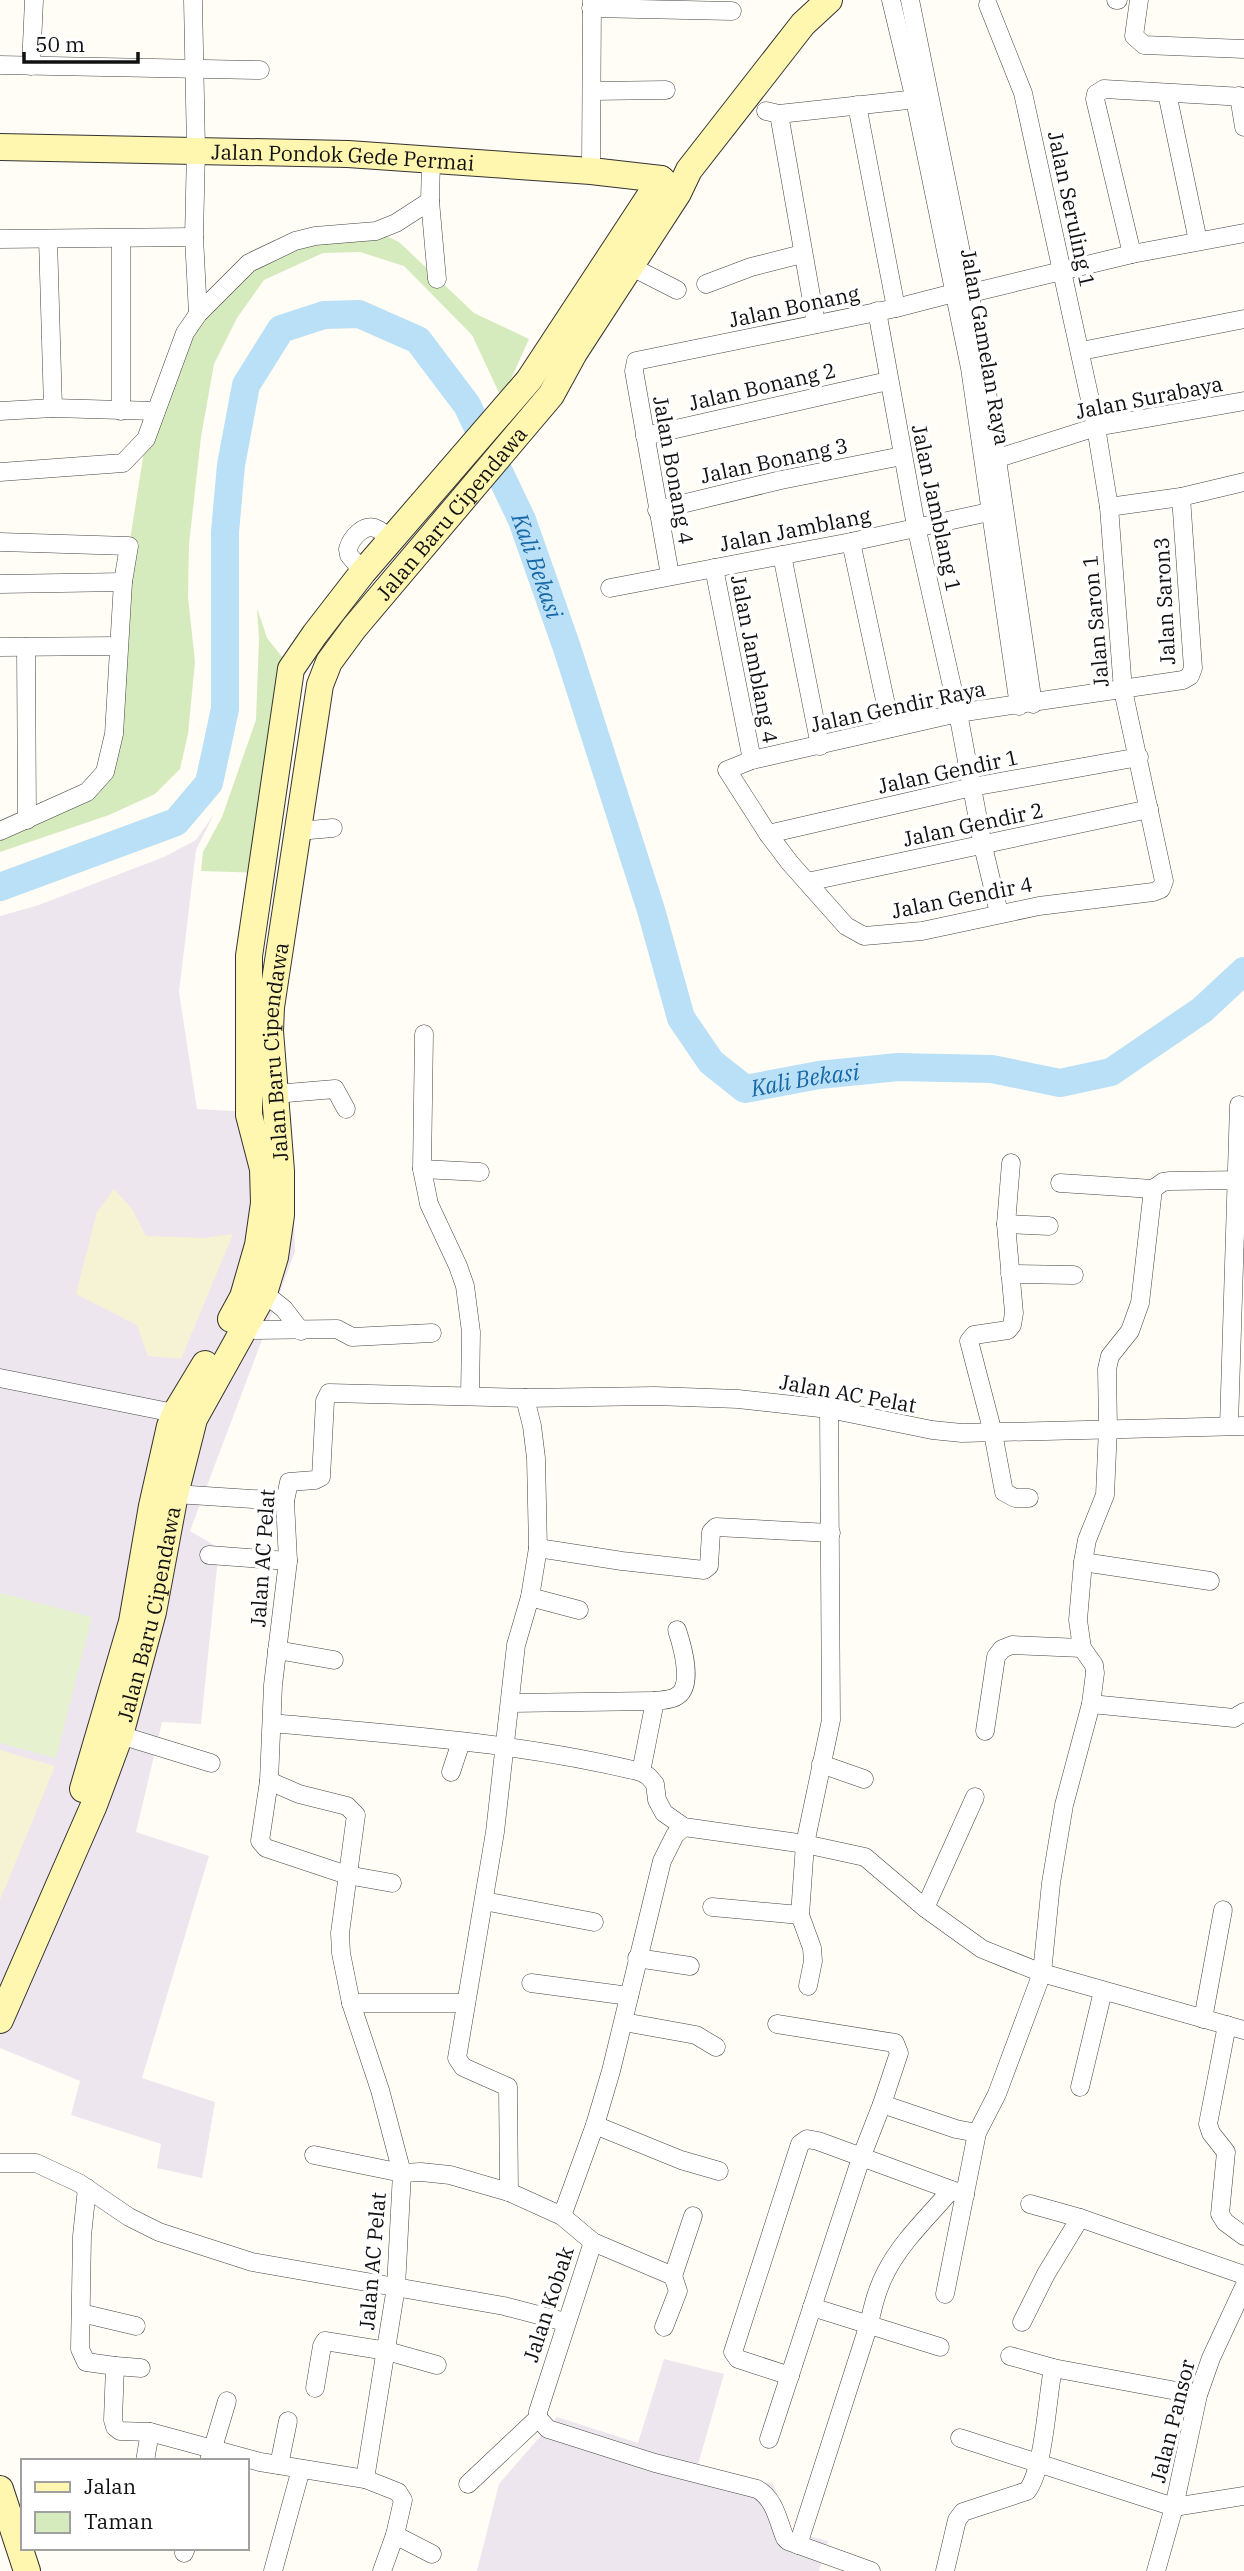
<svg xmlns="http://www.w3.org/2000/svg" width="1244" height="2571" font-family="'IBM Plex Serif',serif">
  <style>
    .industrial { fill: #eee6ef }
    .farmland { fill: #f6f3d4 }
    .green { fill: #d5ebbd }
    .pitch { fill: #e6f2cf }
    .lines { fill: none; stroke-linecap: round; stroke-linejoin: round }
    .river { stroke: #b9e0f7; stroke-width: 28 }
    .street-casing { stroke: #444; stroke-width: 19 }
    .secondary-casing { stroke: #333; stroke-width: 28 }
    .street { stroke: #fff; stroke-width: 18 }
    .secondary { stroke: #fff6b0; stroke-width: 26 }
    .labels { text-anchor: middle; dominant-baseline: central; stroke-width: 7; stroke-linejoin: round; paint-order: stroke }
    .street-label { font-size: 21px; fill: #111; stroke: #fff }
    .water-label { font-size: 23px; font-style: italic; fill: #1768a6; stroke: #fff }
  </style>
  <rect width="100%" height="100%" fill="#fffdf5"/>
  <g class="industrial">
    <path d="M 214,814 L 196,850 L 179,992 L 197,1109 L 291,1114 L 295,1252 L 190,1531 L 219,1548 L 201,1724 L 162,1722 L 136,1832 L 209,1856 L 142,2078 L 215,2102 L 202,2178 L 157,2168 L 161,2144 L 71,2115 L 80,2081 L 0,2048 L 0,916 L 36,906 L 164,857 L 196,840 Z"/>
    <path d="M 664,2359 L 724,2374 L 697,2468 L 773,2484 L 793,2532 L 828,2541 L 819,2571 L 477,2571 L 499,2484 L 557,2417 L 638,2443 Z"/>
  </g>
  <g class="farmland">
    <path d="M 114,1189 L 132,1209 L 146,1236 L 204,1238 L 233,1234 L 181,1359 L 148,1356 L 137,1325 L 76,1294 L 97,1212 Z"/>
    <path d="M 0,1750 L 55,1766 L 0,1900 Z"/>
  </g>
  <g class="green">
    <path d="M 376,231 L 399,242 L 474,313 L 529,339 L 502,399 L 472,335 L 404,266 L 360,252 L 323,253 L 264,280 L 237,318 L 214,364 L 201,437 L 189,544 L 188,597 L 195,662 L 188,734 L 180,769 L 155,794 L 109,815 L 0,852 L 0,831 L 86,792 L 105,772 L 129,546 L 146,439 L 185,333 L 249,263 L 295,241 Z"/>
    <path d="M 257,608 L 267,638 L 283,658 L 262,873 L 201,871 L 203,852 L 222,817 L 256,720 L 259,639 Z"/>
  </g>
  <path class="pitch" d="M 0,1593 L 92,1617 L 56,1758 L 0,1743 Z"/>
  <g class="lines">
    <path class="river" id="s1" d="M 0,887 L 176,822 L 209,783 L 225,709 L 225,532 L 231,465 L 246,385 L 281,329 L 324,315 L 359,314 L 418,340 L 467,405 L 522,520 L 567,648 L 651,910 L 681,1018 L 711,1062 L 745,1089 L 819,1075 L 898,1067 L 992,1069 L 1060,1083 L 1111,1072 L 1202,1010 L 1244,971"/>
    <defs>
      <g id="street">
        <path d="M 193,0 L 196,149 L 194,237 L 198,314"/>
        <path d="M 891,0 L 915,100 L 970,368 L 1019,706"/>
        <path d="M 910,0 L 981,351 L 1033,704"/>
        <path d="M 1116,0 L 1118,0"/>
        <path d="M 1139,0 L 1134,36 L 1144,45 L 1244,49"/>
        <path d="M 988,5 L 1023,93 L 1096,427 L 1109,507 L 1123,690 L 1164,881 L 1161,889 L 1153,892 L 1039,906 L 922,931 L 864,936 L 846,926 L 790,863 L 768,834 L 727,770 L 752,760 L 958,713 L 1183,680 L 1190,676 L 1193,668 L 1181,497"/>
        <path d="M 591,8 L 732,11"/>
        <path d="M 0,65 L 260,70"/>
        <path d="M 31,66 L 34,0"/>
        <path d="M 592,91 L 666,90"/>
        <path d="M 1167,93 L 1198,241"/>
        <path d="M 1239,96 L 1244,127"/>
        <path d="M 857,105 L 896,308"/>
        <path d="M 766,111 L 779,114 L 926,98"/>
        <path d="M 779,114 L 816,324"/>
        <path d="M 591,171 L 592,0"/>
        <path d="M 430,201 L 437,279"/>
        <path d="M 0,239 L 194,237"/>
        <path d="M 48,239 L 53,408"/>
        <path d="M 1132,254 L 1095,99 L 1096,94 L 1104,89 L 1244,97"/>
        <path d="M 630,266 L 677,290"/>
        <path d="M 706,284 L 751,267 L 802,254"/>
        <path d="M 877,311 L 916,526 L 958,713 L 983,846 L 999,913"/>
        <path d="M 1081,351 L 1244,319"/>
        <path d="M 0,411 L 53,408 L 156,411"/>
        <path d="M 121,411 L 121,239"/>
        <path d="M 645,436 L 888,381"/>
        <path d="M 986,462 L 1096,427 L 1244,401"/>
        <path d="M 0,472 L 123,463 L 146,439 L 185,333 L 198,314 L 249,263 L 295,241 L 315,236 L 376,231 L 396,223 L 430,201 L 431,160"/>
        <path d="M 1109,507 L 1181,497 L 1244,482"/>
        <path d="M 657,510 L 781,480 L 902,456"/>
        <path d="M 0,542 L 129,546 L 123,582 L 114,734 L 105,772 L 87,792 L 0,831"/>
        <path d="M 851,542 L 891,728"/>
        <path d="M 782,555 L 820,746"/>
        <path d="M 714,568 L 752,760"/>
        <path d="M 363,572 L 349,555 L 348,549 C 351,538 365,522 377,529 C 382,531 387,537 390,540"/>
        <path d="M 670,575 L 634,371 L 636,361 L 896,308 L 954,293 L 971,293 L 1132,254 L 1244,233"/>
        <path d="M 0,584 L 123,582"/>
        <path d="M 610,588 L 851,542 L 989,512"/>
        <path d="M 0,647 L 118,646"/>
        <path d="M 26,647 L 27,820"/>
        <path d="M 298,831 L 333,828"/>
        <path d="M 768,834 L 972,787 L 1139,757"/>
        <path d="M 807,882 L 1149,809"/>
        <path d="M 424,1034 L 422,1169 L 429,1204 L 458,1266 L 465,1286 L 471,1332 L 470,1396"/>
        <path d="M 275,1094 L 335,1089 L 346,1109"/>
        <path d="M 1011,1163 L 1006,1224 L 1014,1313 L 1012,1325 L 1008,1330 L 974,1335 L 969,1341 L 993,1433 L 1004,1492 L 1015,1498 L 1029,1498"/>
        <path d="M 422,1169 L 480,1172"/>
        <path d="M 1060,1183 L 1153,1189 L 1163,1182 L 1170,1181 L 1244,1180"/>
        <path d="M 1006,1224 L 1049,1226"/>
        <path d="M 1010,1274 L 1074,1275"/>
        <path d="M 264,1293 L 284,1309 L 301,1331"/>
        <path d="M 243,1330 L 337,1329 L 352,1337 L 432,1333"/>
        <path d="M 0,1378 L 184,1415"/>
        <path d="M 1229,1425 L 1239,1105"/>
        <path d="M 175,1494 L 285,1501"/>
        <path d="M 538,1548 L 622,1561 L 704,1570 L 709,1566 L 711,1532 L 716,1527 L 831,1533"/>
        <path d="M 209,1555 L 288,1561"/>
        <path d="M 1083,1562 L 1210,1581"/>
        <path d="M 530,1597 L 579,1610"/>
        <path d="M 277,1650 L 334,1660"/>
        <path d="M 655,1701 C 662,1700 672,1700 677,1696 C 694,1686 682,1645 677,1630"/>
        <path d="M 511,1703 L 655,1701 L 641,1772"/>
        <path d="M 1091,1704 L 1234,1718 L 1244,1712"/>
        <path d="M 272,1723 C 396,1735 520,1742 641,1772 L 648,1776 L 655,1784 L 657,1800 L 664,1813 L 684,1827 L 805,1844 L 865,1857 L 925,1908 L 982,1949 L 1042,1973 L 1244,2030"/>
        <path d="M 985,1731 L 996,1657 L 1002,1649 L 1012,1645 L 1082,1648 L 1078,1620 L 1083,1562 L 1087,1540 L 1105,1495 L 1108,1428 L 1107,1369 L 1110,1356 L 1130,1331 L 1140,1303 L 1153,1189"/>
        <path d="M 120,1735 L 211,1763"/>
        <path d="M 821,1764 L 864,1779"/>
        <path d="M 451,1772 L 461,1742"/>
        <path d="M 269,1781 L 299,1794 L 347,1806 L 356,1815 L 340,1933 L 341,1953 L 351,2003 L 380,2090 L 402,2173 L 396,2287 L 365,2479 L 398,2492 L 403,2500 L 395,2535 L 382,2571"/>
        <path d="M 392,1883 L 347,1875 L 266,1848 L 260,1841 L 269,1781 L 273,1685 L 288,1561 L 285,1501 L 289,1482 L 315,1480 L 321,1477 L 325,1401 L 329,1393 L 525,1398 L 655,1396 L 738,1399 L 829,1409 L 932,1430 L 962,1433 L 1244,1426"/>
        <path d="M 484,1901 L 594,1922"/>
        <path d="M 712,1907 L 800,1915"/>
        <path d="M 925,1908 L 975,1797"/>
        <path d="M 637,1958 L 690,1966"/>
        <path d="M 531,1983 L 629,1996"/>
        <path d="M 808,1986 L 813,1961 L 812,1948 L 800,1915 L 805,1844 L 831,1720 L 829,1409"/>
        <path d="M 351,2003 L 466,2003"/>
        <path d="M 1203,2019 L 1223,1910"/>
        <path d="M 624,2022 L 696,2035 L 716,2047"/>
        <path d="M 777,2024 L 895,2043 L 899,2053 L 882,2104 L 956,2129 L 977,2133"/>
        <path d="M 1227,2025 L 1208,2124 L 1211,2133 L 1226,2152 L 1220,2214 L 1225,2222 L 1244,2236"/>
        <path d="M 1080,2087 L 1103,1991"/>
        <path d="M 595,2125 L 681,2160 L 719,2171"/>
        <path d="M 314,2155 L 402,2173 L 421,2172 L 450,2175 L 509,2192 L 562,2216 L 593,2242 L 673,2276 L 678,2291 L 664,2327"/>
        <path d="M 0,2163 L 36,2163 L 79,2183 L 129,2217 L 159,2232 L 252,2262 L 504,2306 L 565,2322"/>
        <path d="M 87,2188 L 82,2236 L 80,2349 L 86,2362 L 115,2366 L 113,2420 L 115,2427 L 120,2431 L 150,2432 L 260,2462 L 365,2479"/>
        <path d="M 509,2192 L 508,2087 L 463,2067 L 457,2058 L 495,1832 L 516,1645 L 530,1597 L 538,1548 L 536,1458 L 532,1426 L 525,1398"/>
        <path d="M 1030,2204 L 1080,2218 L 1244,2275"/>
        <path d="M 562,2216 L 595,2125 L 611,2071 L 662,1861 L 675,1835 L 684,1827"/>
        <path d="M 673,2276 L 693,2216"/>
        <path d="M 945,2294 L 977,2133 L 997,2094 L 1042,1973 L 1051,1883 L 1064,1805 L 1091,1704 L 1095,1673 L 1094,1665 L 1082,1648"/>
        <path d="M 812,2307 L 940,2347"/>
        <path d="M 81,2313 L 136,2326"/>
        <path d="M 1022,2322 L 1046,2274 L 1080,2218"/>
        <path d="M 1010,2356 L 1053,2368"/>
        <path d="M 115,2366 L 141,2368"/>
        <path d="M 790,2376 L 738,2359 L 733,2352 L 800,2144 L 807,2139 L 818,2141 L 965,2195"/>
        <path d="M 315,2388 L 322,2346 L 325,2341 L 387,2351 L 437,2365"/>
        <path d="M 538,2418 L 548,2429 L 655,2463 L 757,2489 C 775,2499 778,2521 785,2538 L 788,2541 L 871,2571"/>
        <path d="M 538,2418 L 538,2412 L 593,2242"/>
        <path d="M 960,2438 L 1174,2507 L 1244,2496"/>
        <path d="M 769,2439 L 861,2158 L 882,2104"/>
        <path d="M 145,2461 L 150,2432"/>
        <path d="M 209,2461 L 227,2401"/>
        <path d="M 279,2465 L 288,2421"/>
        <path d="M 468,2484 L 538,2418"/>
        <path d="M 395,2535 L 432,2554"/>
        <path d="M 798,2545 L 869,2324 C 873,2306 877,2289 886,2272 C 901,2242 929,2216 951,2190"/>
        <path d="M 184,2553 L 186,2548"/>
        <path d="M 273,2571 L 301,2469"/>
        <path d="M 945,2571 L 957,2520 L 963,2512 L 1027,2491 C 1044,2470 1047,2399 1053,2368 L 1198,2395"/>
        <path d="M 1156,2571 L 1174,2507 L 1198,2395 L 1211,2358 L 1244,2287"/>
      </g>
      <g id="secondary">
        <path id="s2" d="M 0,147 L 348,154 L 591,171 L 661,179 L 672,189"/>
        <path d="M 231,1319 L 243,1297 L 258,1245 L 264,1203 L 263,1169 L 249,1115 L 249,956 L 291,669 L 315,634 L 363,572 L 529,380 L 661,179"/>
        <path d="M 83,1789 L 132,1622 L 152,1506 L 170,1426 L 176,1412 L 205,1364"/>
        <path id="s3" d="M 0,2020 L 94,1805 L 120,1735 L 153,1612 L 175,1494 L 194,1419 L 264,1293 L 275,1257 L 281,1215 L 281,1171 L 270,1031 L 271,1007 L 320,685 L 329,662 L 354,628 L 551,395 L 574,353 L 678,193 L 689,170 L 803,24 L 829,0"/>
        <path d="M 0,2489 L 27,2571"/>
      </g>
    </defs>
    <use href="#street" class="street-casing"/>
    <use href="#secondary" class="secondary-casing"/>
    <use href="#street" class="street"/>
    <use href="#secondary" class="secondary"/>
  </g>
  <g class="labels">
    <g class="street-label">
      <text stroke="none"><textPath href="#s2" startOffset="343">Jalan Pondok Gede Permai</textPath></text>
      <text transform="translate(1072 209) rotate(78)">Jalan Seruling 1</text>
      <text transform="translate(794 306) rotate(-12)">Jalan Bonang</text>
      <text transform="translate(986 347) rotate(80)">Jalan Gamelan Raya</text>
      <text transform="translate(762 386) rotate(-13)">Jalan Bonang 2</text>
      <text transform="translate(1149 397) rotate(-11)">Jalan Surabaya</text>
      <text transform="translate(774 460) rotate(-12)">Jalan Bonang 3</text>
      <text transform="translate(674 470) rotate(80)">Jalan Bonang 4</text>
      <text transform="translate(937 508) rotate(78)">Jalan Jamblang 1</text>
      <text stroke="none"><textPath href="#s3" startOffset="1610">Jalan Baru Cipendawa</textPath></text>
      <text transform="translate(795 529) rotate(-11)">Jalan Jamblang</text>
      <text transform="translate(1164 601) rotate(-93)">Jalan Saron3</text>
      <text transform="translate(1095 621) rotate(-95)">Jalan Saron 1</text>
      <text transform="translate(755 659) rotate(79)">Jalan Jamblang 4</text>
      <text transform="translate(898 706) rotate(-12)">Jalan Gendir Raya</text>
      <text transform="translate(948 771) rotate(-12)">Jalan Gendir 1</text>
      <text transform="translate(973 824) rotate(-12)">Jalan Gendir 2</text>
      <text transform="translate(962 897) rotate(-11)">Jalan Gendir 4</text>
      <text stroke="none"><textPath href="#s3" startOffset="1022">Jalan Baru Cipendawa</textPath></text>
      <text transform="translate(848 1393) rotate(10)">Jalan AC Pelat</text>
      <text transform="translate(262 1558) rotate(-86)">Jalan AC Pelat</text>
      <text stroke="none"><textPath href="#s3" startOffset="434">Jalan Baru Cipendawa</textPath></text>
      <text transform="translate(372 2261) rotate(-85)">Jalan AC Pelat</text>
      <text transform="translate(548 2304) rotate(-72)">Jalan Kobak</text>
      <text transform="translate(1172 2421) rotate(-76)">Jalan Pansor</text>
    </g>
    <g class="water-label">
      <text stroke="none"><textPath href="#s1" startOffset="1108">Kali Bekasi</textPath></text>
      <text stroke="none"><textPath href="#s1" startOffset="1740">Kali Bekasi</textPath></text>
    </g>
  </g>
  <rect x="21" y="2459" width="228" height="91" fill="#ffffff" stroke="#a0a0a0" stroke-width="2"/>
  <rect x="35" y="2482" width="35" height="10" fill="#fff6b0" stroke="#a0a0a0" stroke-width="2"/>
  <text x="84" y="2494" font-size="21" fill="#111111">Jalan</text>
  <rect x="35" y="2512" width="35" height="21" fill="#d5ebbd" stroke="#a0a0a0" stroke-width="2"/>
  <text x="84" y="2529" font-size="21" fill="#111111">Taman</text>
  <path d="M24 52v10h114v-10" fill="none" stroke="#111111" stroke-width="3.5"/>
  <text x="35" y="52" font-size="21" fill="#111111" stroke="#ffffff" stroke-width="5" paint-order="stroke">50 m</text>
</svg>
